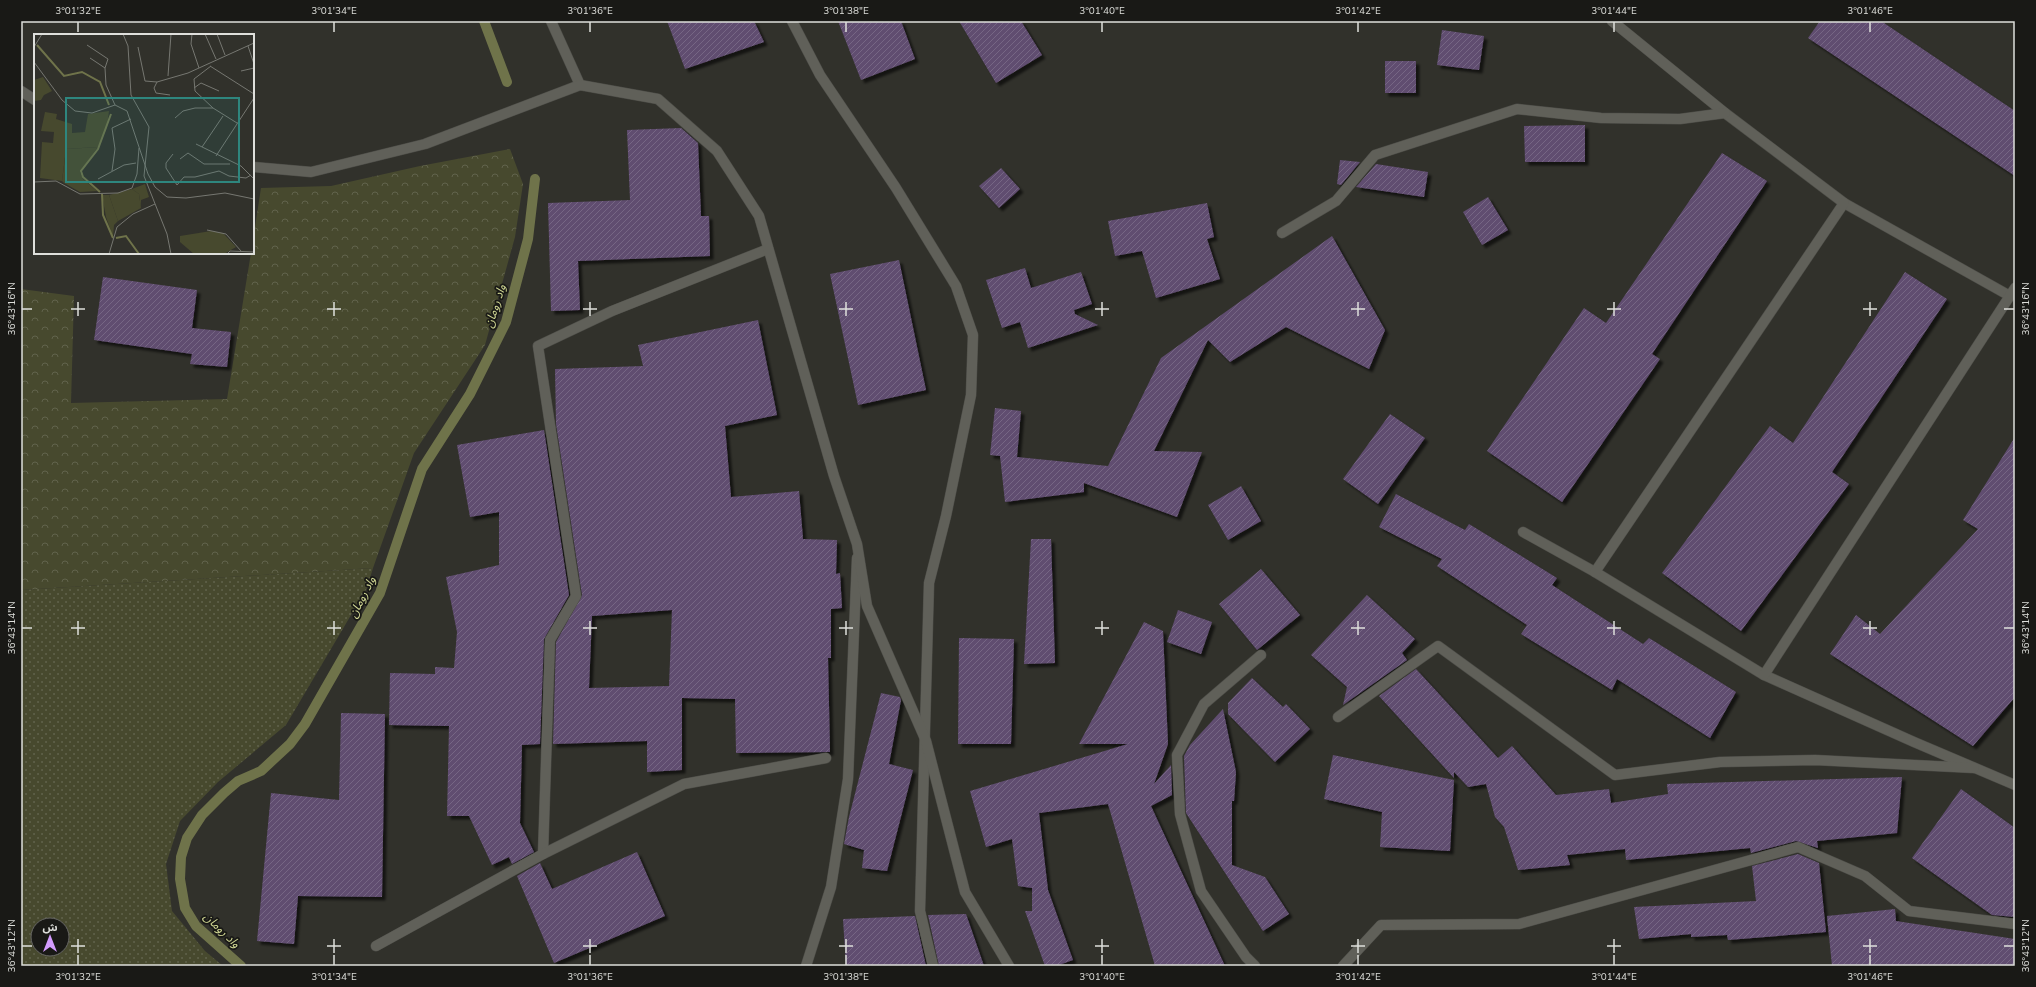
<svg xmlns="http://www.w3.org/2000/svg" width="2036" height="987" font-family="'Nunito Sans','Noto Sans Arabic',sans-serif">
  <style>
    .grass { fill: url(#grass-dots); fill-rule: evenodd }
    .forest { fill: url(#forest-crowns) }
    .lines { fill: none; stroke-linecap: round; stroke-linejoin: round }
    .stream { stroke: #6f734a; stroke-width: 10 }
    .building { fill: url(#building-hatch); fill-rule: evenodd; filter: url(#shadow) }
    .minor-casing { stroke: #4c4c47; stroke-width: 11 }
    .secondary-casing { stroke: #4c4c47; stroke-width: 11 }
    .minor { stroke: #606059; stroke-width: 10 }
    .secondary { stroke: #606059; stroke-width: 10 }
    .ticks { fill: none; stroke: #dedfdb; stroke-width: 1.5 }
    .labels { text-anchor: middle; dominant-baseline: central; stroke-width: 3.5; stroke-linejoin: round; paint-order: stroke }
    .water-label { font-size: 12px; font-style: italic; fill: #d3da95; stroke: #191916 }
    .inset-river { fill: none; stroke: #6f734a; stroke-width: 2 }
    .inset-road { fill: none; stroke: #767771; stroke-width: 1 }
    .view { fill: #2e867e; fill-opacity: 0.15; stroke: #2e867e; stroke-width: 2 }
    .inset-edge { fill: none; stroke: #dedfdb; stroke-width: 2 }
    .neatline { fill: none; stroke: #dedfdb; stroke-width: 1.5 }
    .ticks-label { font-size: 10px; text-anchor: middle; fill: #dedfdb }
  </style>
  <defs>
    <pattern id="grass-dots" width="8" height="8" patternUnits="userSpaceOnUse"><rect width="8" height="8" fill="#47492e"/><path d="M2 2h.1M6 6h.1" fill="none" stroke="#61634c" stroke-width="1.8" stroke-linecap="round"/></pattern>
    <pattern id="forest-crowns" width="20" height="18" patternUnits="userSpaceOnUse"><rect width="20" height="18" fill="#47492e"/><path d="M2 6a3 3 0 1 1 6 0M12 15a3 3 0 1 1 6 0" fill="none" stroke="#61634c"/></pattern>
    <pattern id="building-hatch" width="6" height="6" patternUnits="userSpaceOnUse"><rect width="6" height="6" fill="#604d70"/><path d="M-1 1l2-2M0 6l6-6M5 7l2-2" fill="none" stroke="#766684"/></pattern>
    <filter id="shadow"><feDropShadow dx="3.5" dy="3.5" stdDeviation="1" flood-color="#0009"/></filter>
  </defs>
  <rect width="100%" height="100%" fill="#31312b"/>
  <path class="grass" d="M 373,568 L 367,588 L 286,725 L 218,782 L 180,821 L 166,864 L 172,911 L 205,951 L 223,966 L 21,966 L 21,590 ZM 38,925 L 62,925 L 62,949 L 38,949 Z"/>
  <path class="forest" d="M 510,149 L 523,184 L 515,237 L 485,345 L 414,453 L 373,568 L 21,590 L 21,289 L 74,296 L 71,403 L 227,399 L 251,253 L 253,253 L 253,240 L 261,188 L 331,186 L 420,166 Z"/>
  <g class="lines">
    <g class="stream">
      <path d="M 484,21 L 507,82"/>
      <path d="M 241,966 L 196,926 L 185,908 L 180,879 L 181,857 L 187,838 L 202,815 L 224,793 L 238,781 L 261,771 L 290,744 L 305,724 L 380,593 L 422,469 L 470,394 L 506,322 L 528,239 L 535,179"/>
    </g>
  </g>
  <g class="building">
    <path d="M 667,21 L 754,21 L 764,42 L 685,69 Z"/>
    <path d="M 838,21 L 901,21 L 915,59 L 861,80 Z"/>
    <path d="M 959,21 L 1021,21 L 1042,55 L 996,83 Z"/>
    <path d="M 1820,21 L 1881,21 L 2015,111 L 2015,176 L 1808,38 Z"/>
    <path d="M 1442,30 L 1484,36 L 1479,70 L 1437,65 Z"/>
    <rect x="1385" y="61" width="31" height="32"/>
    <path d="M 1585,125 L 1585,162 L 1525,162 L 1524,126 Z"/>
    <path d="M 681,128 L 698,143 L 701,216 L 709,216 L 710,256 L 578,261 L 580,310 L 551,311 L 548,203 L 630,200 L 627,130 Z"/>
    <path d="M 1722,153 L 1767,181 L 1652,354 L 1660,359 L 1562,502 L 1487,451 L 1584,308 L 1606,323 Z"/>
    <path d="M 1340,160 L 1360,162 L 1341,185 L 1337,184 Z"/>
    <path d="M 1376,164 L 1428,172 L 1424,197 L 1356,187 Z"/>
    <path d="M 1001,168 L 1020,189 L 999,208 L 979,186 Z"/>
    <path d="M 1488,197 L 1508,230 L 1482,245 L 1463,212 Z"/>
    <path d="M 1207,203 L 1214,237 L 1207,239 L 1220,279 L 1156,298 L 1142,251 L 1115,256 L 1108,221 Z"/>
    <path d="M 1332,236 L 1385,330 L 1369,369 L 1286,327 L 1230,362 L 1208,340 L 1154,451 L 1202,452 L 1177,517 L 1084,483 L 1084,492 L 1005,502 L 1000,456 L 990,455 L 995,408 L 1021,411 L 1017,457 L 1108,466 L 1161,358 Z"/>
    <path d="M 899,260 L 926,390 L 858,405 L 830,274 Z"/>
    <path d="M 1025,268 L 1031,288 L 1081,272 L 1092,304 L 1074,310 L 1075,314 L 1098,325 L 1028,348 L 1020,322 L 1002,328 L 986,280 Z"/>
    <path d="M 1905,272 L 1947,299 L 1832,472 L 1849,484 L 1741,631 L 1662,573 L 1770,426 L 1793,443 Z"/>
    <path d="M 103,277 L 197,290 L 192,328 L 231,332 L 227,367 L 190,364 L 192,354 L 94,340 Z"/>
    <path d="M 758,320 L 777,415 L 725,426 L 731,497 L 799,491 L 803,539 L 837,540 L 836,574 L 840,573 L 842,608 L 831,609 L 831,658 L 828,658 L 830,752 L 736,753 L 735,699 L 682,698 L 682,770 L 647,772 L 647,741 L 553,744 L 556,642 L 582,595 L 556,424 L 555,369 L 643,366 L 638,345 ZM 672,610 L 669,686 L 589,688 L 592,616 Z"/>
    <path d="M 1390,414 L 1425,438 L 1378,504 L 1343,479 Z"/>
    <path d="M 544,430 L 569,595 L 544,639 L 540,744 L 522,745 L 520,823 L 534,852 L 512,864 L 509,857 L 492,865 L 469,816 L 447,816 L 449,726 L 389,725 L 390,673 L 435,674 L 435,667 L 454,668 L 457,632 L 446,577 L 499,565 L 499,512 L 470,517 L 457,445 Z"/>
    <path d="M 2015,437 L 2015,697 L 1973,746 L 1830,654 L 1856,615 L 1880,634 L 1978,529 L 1963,520 Z"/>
    <path d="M 1241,486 L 1261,521 L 1228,540 L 1208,505 Z"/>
    <path d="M 1396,494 L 1465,530 L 1469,524 L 1557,578 L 1552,585 L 1643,644 L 1649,638 L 1736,692 L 1710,738 L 1617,679 L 1612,690 L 1521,634 L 1527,625 L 1437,566 L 1442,559 L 1379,527 Z"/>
    <path d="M 1031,539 L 1051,539 L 1055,663 L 1024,664 Z"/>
    <path d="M 1261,569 L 1300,615 L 1257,650 L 1219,604 Z"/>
    <path d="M 1367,595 L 1415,639 L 1402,653 L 1407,660 L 1343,705 L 1347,687 L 1311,655 Z"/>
    <path d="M 1178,610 L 1212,622 L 1201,654 L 1167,642 Z"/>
    <path d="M 1144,622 L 1163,631 L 1168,744 L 1154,784 L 1171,765 L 1172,795 L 1151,806 L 1225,966 L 1155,966 L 1108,804 L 1039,813 L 1048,890 L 1073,960 L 1056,966 L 1045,966 L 1025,911 L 1032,911 L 1032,888 L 1018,886 L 1012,839 L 986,847 L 970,791 L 1128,744 L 1079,744 Z"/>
    <path d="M 959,638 L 1014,639 L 1011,744 L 958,744 Z"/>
    <path d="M 1416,669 L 1498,758 L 1512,746 L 1556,795 L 1609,789 L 1611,803 L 1668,794 L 1667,784 L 1902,777 L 1897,833 L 1817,841 L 1818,848 L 1796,841 L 1751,853 L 1750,848 L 1626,860 L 1625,849 L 1567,855 L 1570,865 L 1518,870 L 1504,827 L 1495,817 L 1486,784 L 1468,787 L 1454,772 L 1454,778 L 1379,696 Z"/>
    <path d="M 1252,678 L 1283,707 L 1286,704 L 1310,729 L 1275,762 L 1228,714 L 1228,703 Z"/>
    <path d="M 881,693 L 900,697 L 901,700 L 889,764 L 913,770 L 887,871 L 862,868 L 864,850 L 844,844 L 849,817 Z"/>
    <path d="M 1223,709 L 1236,772 L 1234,801 L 1232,801 L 1232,865 L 1265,877 L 1289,914 L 1263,931 L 1186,813 L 1184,756 L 1190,745 Z"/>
    <path d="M 341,713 L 385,714 L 382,897 L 298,896 L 294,944 L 257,941 L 271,793 L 339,800 Z"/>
    <path d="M 1333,755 L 1454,780 L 1450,851 L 1380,847 L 1382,812 L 1324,799 Z"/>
    <path d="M 1961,789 L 2015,828 L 2015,917 L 1992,915 L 1912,858 Z"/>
    <path d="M 637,852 L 665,916 L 554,963 L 517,876 L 540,863 L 552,889 Z"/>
    <path d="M 1798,854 L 1819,863 L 1826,932 L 1728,940 L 1727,935 L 1691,937 L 1691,934 L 1639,939 L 1634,907 L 1756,901 L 1752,866 Z"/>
    <path d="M 1895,909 L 1896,921 L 2015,939 L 2015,966 L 1832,966 L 1827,916 Z"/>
    <path d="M 966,914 L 984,966 L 939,966 L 928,915 Z"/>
    <path d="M 915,916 L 926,966 L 846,966 L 843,919 Z"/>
  </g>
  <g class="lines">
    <defs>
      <g id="minor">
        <path d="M 551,21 L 580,85"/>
        <path d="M 792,21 L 820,75 L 896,188 L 956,286 L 973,335 L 971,395 L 946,516 L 929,583 L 920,911 L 933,966"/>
        <path d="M 1612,21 L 1725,113 L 1844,203 L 2010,296"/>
        <path d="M 1282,233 L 1336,201 L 1375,155 L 1517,109 L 1601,118 L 1680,119 L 1725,113"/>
        <path d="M 1523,532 L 1595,572 L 1764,675 L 1914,742 L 2015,785"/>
        <path d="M 1595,572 L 1844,203"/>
        <path d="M 1764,675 L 2015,288"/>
        <path d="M 1338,717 L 1438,646 L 1615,775 L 1720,762 L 1815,760 L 1974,768"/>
        <path d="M 543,854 L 550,640 L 576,596 L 538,346 L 612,311 L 768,249"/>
        <path d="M 376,946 L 543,854 L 684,784 L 826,758"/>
        <path d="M 806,966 L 831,887 L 848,779 L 857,558"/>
        <path d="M 1255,966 L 1246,957 L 1201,891 L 1180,814 L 1177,755 L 1204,704 L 1261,655"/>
        <path d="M 1343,966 L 1381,925 L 1519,924 L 1798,847 L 1865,876 L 1909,911 L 2015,924"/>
      </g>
      <g id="secondary">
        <path d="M 21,91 L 35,100"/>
        <path d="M 253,167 L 311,172 L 425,144 L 580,85 L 658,99 L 717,151 L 759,216 L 834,476 L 857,544 L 867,606 L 926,741 L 965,892 L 1009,966"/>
      </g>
    </defs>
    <use href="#minor" class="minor-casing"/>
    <use href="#secondary" class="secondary-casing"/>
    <use href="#minor" class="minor"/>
    <use href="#secondary" class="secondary"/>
  </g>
  <path class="ticks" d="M 78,22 L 78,32M 334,22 L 334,32M 590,22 L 590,32M 846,22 L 846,32M 1102,22 L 1102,32M 1358,22 L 1358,32M 1614,22 L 1614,32M 1870,22 L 1870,32M 78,302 L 78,316M 334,302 L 334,316M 590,302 L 590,316M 846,302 L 846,316M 1102,302 L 1102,316M 1358,302 L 1358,316M 1614,302 L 1614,316M 1870,302 L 1870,316M 22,309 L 32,309M 71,309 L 85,309M 327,309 L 341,309M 583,309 L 597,309M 839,309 L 853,309M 1095,309 L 1109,309M 1351,309 L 1365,309M 1607,309 L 1621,309M 1863,309 L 1877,309M 2004,309 L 2014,309M 78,621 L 78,635M 334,621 L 334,635M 590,621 L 590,635M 846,621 L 846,635M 1102,621 L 1102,635M 1358,621 L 1358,635M 1614,621 L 1614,635M 1870,621 L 1870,635M 22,628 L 32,628M 71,628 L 85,628M 327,628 L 341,628M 583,628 L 597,628M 839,628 L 853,628M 1095,628 L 1109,628M 1351,628 L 1365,628M 1607,628 L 1621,628M 1863,628 L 1877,628M 2004,628 L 2014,628M 78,939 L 78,953M 334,939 L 334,953M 590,939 L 590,953M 846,939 L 846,953M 1102,939 L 1102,953M 1358,939 L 1358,953M 1614,939 L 1614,953M 1870,939 L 1870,953M 22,946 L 32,946M 71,946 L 85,946M 327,946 L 341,946M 583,946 L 597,946M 839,946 L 853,946M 1095,946 L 1109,946M 1351,946 L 1365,946M 1607,946 L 1621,946M 1863,946 L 1877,946M 2004,946 L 2014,946M 78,955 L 78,965M 334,955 L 334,965M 590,955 L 590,965M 846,955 L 846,965M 1102,955 L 1102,965M 1358,955 L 1358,965M 1614,955 L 1614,965M 1870,955 L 1870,965"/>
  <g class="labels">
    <g class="water-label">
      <text transform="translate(495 306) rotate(-72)">واد رومان</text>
      <text transform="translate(362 597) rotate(-63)">واد رومان</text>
      <text transform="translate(222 930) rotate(44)">واد رومان</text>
    </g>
  </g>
  <g transform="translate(34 34)">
    <rect width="220" height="220" fill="#31312b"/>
    <path d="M 64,113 L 46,138 L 49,145 L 63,157 L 46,158 L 30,149 L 28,147 L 32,115 ZM 98,155 L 105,160 L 107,174 L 84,187 L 75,161 Z" fill="#47492e"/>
    <path d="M 9,43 L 18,57 L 10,61 L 7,66 L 0,67 L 0,46 ZM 75,77 L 73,94 L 64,113 L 32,115 L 28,147 L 6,144 L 8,108 L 19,109 L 20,98 L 7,97 L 11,78 L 23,80 L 22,85 L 38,90 L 38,99 L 51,98 L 54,80 ZM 111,150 L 115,163 L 107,166 L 107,174 L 105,160 L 98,155 ZM 68,161 L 75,161 L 84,187 L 80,191 L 79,203 L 72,183 Z" fill="#47492e"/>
    <path d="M 177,197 L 189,199 L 202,213 L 190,220 L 160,220 L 146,208 L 146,202 Z" fill="#47492e"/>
    <path class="inset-river" d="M 3,11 L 30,42 L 48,38 L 66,48 L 75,71M 66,158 L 49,143 L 47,137 L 64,115 L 77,80M 68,160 L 69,181 L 79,204M 82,204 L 92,202 L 105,220"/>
    <path class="inset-road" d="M 89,0 L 94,12 L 97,61 L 115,93 L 110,142 L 133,200 L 137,220M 158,0 L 157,10 L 165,34M 171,0 L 182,25M 183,0 L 191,21M 53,11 L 74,25 L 71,34 L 72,51 L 81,71M 214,12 L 220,30M 0,13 L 8,0M 104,13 L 111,47 L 123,48M 56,24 L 71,34M 0,28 L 28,66 L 41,77 L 58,79 L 81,71 L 93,77 L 114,140 L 121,153 L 133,163 L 152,164 L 191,159 L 220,165M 176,32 L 220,60M 177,32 L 160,45 L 161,57 L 179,74 L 203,89M 207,37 L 220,34M 134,42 L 137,0M 160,54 L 167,49 L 185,57M 136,61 L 122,59 L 120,54 L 123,48 L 154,39 L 220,9M 141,84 L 149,77 L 161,74 L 179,74M 162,110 L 207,132 L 220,145M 168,113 L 189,82M 139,120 L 132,129 L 132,134 L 143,151 L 150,143 L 161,143 L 185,137 L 195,142 L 212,144 L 217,141M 182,122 L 220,64M 146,125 L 154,119 L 170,130 L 196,130M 78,137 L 81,115 L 78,94 L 97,85M 64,145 L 90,131 L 102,129M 0,148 L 22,147 L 46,160 L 84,159 L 98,154 L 103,140 L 105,114M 173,196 L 192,200 L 207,217M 75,220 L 83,193 L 99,180 L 121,170M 193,220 L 196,217 L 220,218"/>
    <path class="view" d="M 32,64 L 205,64 L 205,148 L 32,148 Z"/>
    <rect width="220" height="220" class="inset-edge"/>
  </g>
  <rect width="2036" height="987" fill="none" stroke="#191916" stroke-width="44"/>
  <g transform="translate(50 937)"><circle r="19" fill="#191916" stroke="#686865"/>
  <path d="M0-3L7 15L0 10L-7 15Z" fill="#d39cfd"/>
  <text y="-6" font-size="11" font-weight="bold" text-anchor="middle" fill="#dedfdb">ش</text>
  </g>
  <rect x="22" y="22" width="1992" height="943" class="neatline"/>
  <g class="ticks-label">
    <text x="78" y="14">3°01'32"E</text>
    <text x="334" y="14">3°01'34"E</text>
    <text x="590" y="14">3°01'36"E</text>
    <text x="846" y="14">3°01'38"E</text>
    <text x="1102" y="14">3°01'40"E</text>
    <text x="1358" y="14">3°01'42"E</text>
    <text x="1614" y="14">3°01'44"E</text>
    <text x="1870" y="14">3°01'46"E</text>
    <text transform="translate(11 309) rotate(-90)" y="4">36°43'16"N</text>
    <text transform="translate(2025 309) rotate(-90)" y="4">36°43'16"N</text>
    <text transform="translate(11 628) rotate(-90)" y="4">36°43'14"N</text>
    <text transform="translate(2025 628) rotate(-90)" y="4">36°43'14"N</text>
    <text transform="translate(11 946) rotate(-90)" y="4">36°43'12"N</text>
    <text transform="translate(2025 946) rotate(-90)" y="4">36°43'12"N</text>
    <text x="78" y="980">3°01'32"E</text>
    <text x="334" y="980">3°01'34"E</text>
    <text x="590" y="980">3°01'36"E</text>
    <text x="846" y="980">3°01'38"E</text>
    <text x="1102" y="980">3°01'40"E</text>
    <text x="1358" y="980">3°01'42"E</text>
    <text x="1614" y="980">3°01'44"E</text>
    <text x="1870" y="980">3°01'46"E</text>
  </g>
</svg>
